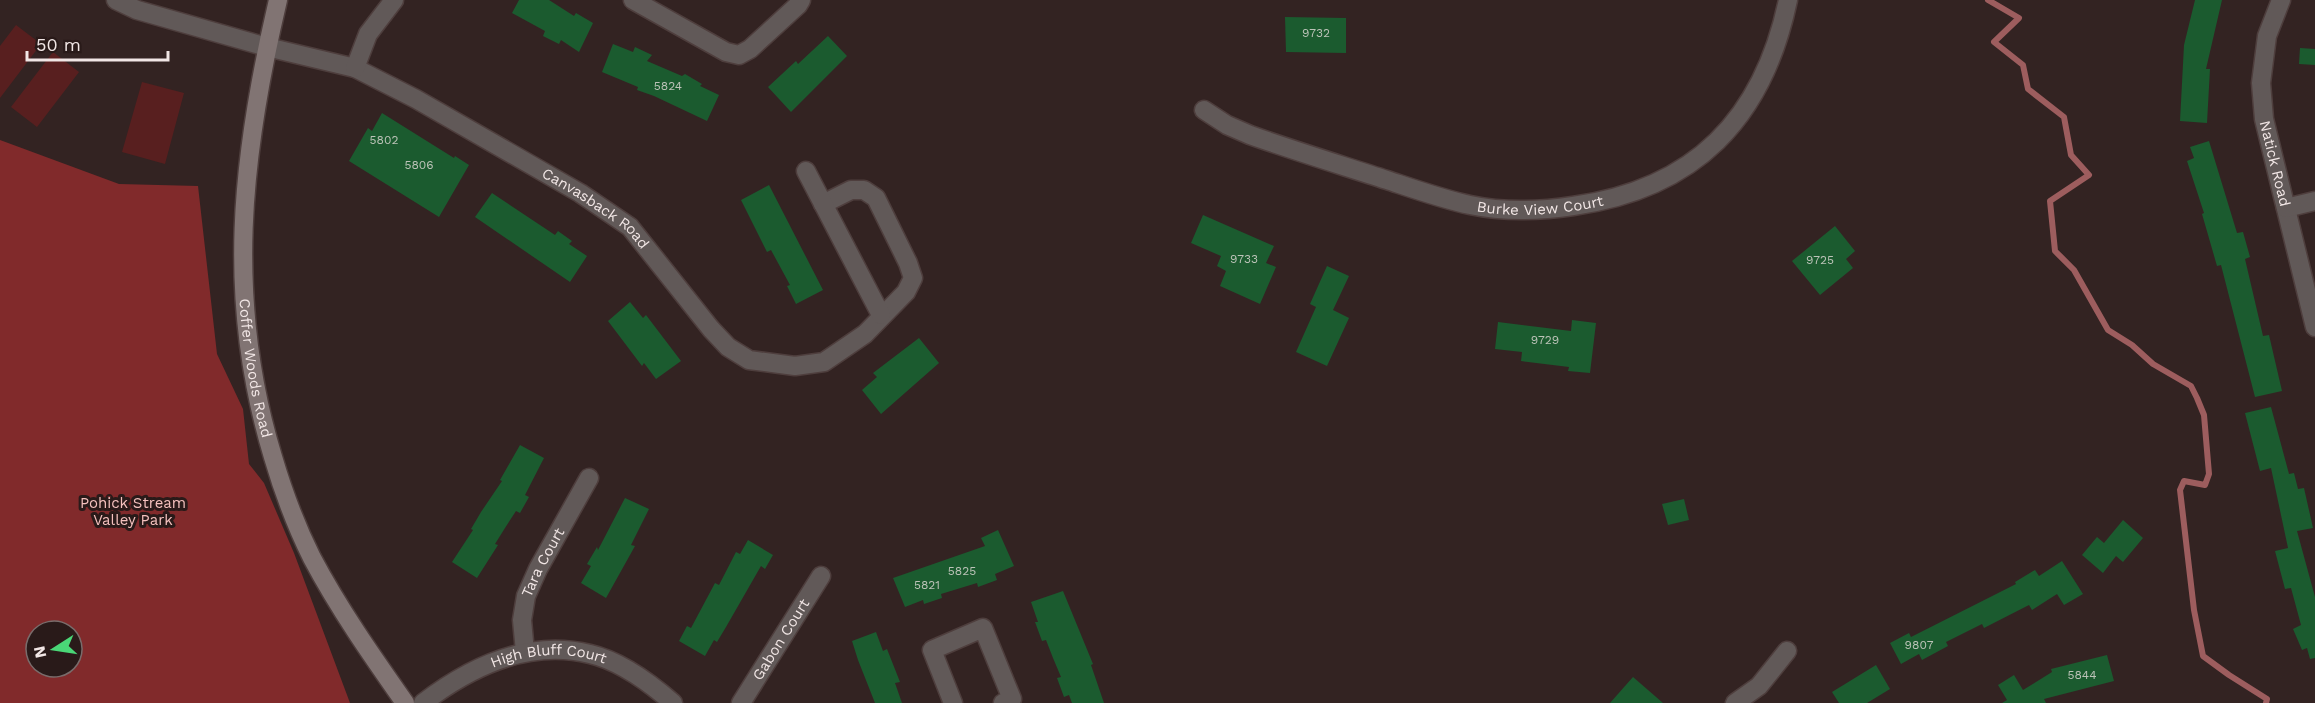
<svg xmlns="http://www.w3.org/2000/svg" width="2315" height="703" font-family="'Work Sans',sans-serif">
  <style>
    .green { fill: #581f1f }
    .forest { fill: #812a2b; fill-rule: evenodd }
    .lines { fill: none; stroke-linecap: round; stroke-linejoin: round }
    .stream { stroke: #9d5d5e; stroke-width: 6 }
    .building { fill: #1b5b2f }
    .street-casing { stroke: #4e3e3d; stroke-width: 21 }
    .secondary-casing { stroke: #4e3e3d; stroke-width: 21 }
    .street { stroke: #615958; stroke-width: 18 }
    .secondary { stroke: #817473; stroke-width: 18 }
    .labels { text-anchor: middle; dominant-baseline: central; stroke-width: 6; stroke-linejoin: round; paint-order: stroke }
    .number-label { font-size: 12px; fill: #bcc3b8 }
    .street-label { font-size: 15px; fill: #f1e6e5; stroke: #291a19 }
    .park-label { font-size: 15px; fill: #f5c1be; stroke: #291a19 }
  </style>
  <rect width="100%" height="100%" fill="#332322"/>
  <g class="green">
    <path d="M 16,25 L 41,44 L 0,98 L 0,46 Z"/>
    <path d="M 53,52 L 79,72 L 37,127 L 11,107 Z"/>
    <path d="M 142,82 L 184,93 L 165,164 L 122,152 Z"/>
  </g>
  <path class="forest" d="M 0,140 L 119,184 L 198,186 L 217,354 L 243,409 L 249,464 L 264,483 L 294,553 L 350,703 L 0,703 ZM 36,631 L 72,631 L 72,667 L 36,667 Z"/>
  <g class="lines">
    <path class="stream" d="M 1988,0 L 2019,18 L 1994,42 L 2023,65 L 2028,89 L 2064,117 L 2071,155 L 2089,175 L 2050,201 L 2055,251 L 2074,270 L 2108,330 L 2132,345 L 2153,364 L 2191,386 L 2197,398 L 2204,415 L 2209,474 L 2205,485 L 2184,481 L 2180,490 L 2194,610 L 2203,656 L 2229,675 L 2267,699 L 2266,703"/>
  </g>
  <g class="building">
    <path d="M 519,0 L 549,0 L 574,16 L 576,13 L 593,23 L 579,52 L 561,40 L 559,44 L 543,36 L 545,31 L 512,13 Z"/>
    <path d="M 2195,0 L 2222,0 L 2206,69 L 2210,69 L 2207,123 L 2180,121 L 2184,45 Z"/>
    <path d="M 1285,17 L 1346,18 L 1346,53 L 1286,52 Z"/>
    <path d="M 828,36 L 847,56 L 791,112 L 768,87 L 796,61 L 798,64 Z"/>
    <path d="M 613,44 L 633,52 L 635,47 L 652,55 L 647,61 L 682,76 L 685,74 L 702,84 L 700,86 L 719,95 L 707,121 L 654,96 L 637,90 L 638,87 L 602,72 Z"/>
    <path d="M 2300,48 L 2315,49 L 2315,65 L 2299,64 Z"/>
    <path d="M 382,113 L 454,158 L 455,156 L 469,165 L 439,217 L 349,161 L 368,128 L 372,131 Z"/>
    <path d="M 2209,141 L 2237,233 L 2243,232 L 2250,257 L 2245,259 L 2263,336 L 2269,335 L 2282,391 L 2255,397 L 2221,265 L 2217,266 L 2202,214 L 2204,213 L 2187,161 L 2194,158 L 2190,147 Z"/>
    <path d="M 769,185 L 823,290 L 796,304 L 787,286 L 790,285 L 771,250 L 767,252 L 741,200 Z"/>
    <path d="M 492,193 L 555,235 L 558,231 L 572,241 L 569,244 L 587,256 L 570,282 L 475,217 Z"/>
    <path d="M 1203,215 L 1274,246 L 1266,263 L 1276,267 L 1260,304 L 1220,286 L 1226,271 L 1217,266 L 1221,256 L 1191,243 Z"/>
    <path d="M 1835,226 L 1855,251 L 1846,259 L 1853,268 L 1820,295 L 1792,261 Z"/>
    <path d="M 1327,266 L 1349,276 L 1333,310 L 1349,318 L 1327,366 L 1296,352 L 1316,307 L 1310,304 Z"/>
    <path d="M 630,302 L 643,318 L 646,315 L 681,361 L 656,379 L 644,363 L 642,366 L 608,321 Z"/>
    <path d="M 1572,320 L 1596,323 L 1590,373 L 1568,371 L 1569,367 L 1521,361 L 1522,352 L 1495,349 L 1498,322 L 1571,331 Z"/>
    <path d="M 919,338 L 939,363 L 881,414 L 862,390 L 877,377 L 873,373 Z"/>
    <path d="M 2271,407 L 2289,474 L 2294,473 L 2298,489 L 2304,488 L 2313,528 L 2297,531 L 2315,597 L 2315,658 L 2310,659 L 2307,648 L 2302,650 L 2293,629 L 2301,625 L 2291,588 L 2285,589 L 2275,551 L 2288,548 L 2271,468 L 2260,471 L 2245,413 Z"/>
    <path d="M 520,445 L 544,458 L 525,495 L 529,497 L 520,513 L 516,511 L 505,528 L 495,544 L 498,545 L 477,578 L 452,562 L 473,530 L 471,529 L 481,512 L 502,481 L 500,480 Z"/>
    <path d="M 625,498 L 649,509 L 631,545 L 635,546 L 606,598 L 581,583 L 591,566 L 587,564 L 597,547 L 598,550 Z"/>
    <path d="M 1684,499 L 1689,520 L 1668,525 L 1662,504 Z"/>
    <path d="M 2123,520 L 2143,538 L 2123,562 L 2116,556 L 2103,573 L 2082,555 L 2097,537 L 2104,543 Z"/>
    <path d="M 998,530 L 1014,566 L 995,574 L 997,580 L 978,587 L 977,583 L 941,594 L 942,598 L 924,604 L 923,600 L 905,607 L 893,578 L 985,546 L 981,538 Z"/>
    <path d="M 748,540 L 773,555 L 765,569 L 761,566 L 726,627 L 717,642 L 714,640 L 705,656 L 679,641 L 687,626 L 691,628 L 715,583 L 719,585 L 736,552 L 740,554 Z"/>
    <path d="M 2062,561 L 2083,594 L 2064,605 L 2057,594 L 2032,610 L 2029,605 L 1984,628 L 1982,624 L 1946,642 L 1948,646 L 1922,660 L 1919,654 L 1901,664 L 1890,643 L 1909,633 L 1911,637 L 2016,584 L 2015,582 L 2035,570 L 2039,576 Z"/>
    <path d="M 1063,591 L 1093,664 L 1091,665 L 1104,703 L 1072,703 L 1069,695 L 1064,697 L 1057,678 L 1061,677 L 1053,658 L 1046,640 L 1042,641 L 1035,622 L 1038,622 L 1031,602 Z"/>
    <path d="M 876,632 L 883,651 L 887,649 L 900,682 L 895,683 L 902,703 L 875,703 L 858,660 L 852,641 Z"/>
    <path d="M 2107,655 L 2114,681 L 2044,699 L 2046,703 L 2002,703 L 2007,700 L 1998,685 L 2014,675 L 2023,690 L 2052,672 L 2051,669 Z"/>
    <path d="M 1876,665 L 1890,689 L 1867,703 L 1839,703 L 1832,692 Z"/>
    <path d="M 1633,677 L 1663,703 L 1610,703 Z"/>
  </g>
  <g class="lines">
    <defs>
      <g id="street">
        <path id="s1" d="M 116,0 L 137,10 L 267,47 L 355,68 L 416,99 L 580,193 L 630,227 L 711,329 L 728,347 L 749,360 L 795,366 L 824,362 L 865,334 L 906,292 L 913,278 L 908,263 L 876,198 L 864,190 L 851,190 L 823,204"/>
        <path d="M 633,0 L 726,52 L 739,55 L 750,49 L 798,5 L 801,0"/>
        <path id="s2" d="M 2281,0 L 2267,36 L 2261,83 L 2264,119 L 2315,327"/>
        <path d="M 355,68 L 368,34 L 394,0"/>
        <path id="s3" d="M 1204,110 L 1227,125 L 1250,135 C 1295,151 1341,165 1387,180 C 1414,189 1442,199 1470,205 C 1503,212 1540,211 1573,206 C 1695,189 1763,119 1788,0"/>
        <path d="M 806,171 L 881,315"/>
        <path d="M 2286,208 L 2315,201"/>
        <path id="s4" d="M 525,652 L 522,620 L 526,596 L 538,569 L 589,478"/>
        <path id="s5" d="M 423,703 C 470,667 529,639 590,654 C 621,661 650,683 673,703"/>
        <path id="s6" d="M 741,703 L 821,576"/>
        <path d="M 953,703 L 932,650 L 983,628 L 1012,699 L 1003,703"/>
        <path d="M 1735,703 L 1759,686 L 1787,651"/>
      </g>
      <g id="secondary">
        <path id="s7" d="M 278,0 C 241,157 225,300 273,457 C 283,491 296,526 312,558 C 339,609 372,656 405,703"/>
      </g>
    </defs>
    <use href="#street" class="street-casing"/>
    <use href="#secondary" class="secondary-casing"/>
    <use href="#street" class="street"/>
    <use href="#secondary" class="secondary"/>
  </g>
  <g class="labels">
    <g class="number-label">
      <text x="1316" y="33">9732</text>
      <text x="668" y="86">5824</text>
      <text x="384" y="140">5802</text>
      <text x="419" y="165">5806</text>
      <text x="1244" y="259">9733</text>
      <text x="1820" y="260">9725</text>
      <text x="1545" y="340">9729</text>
      <text x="962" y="571">5825</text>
      <text x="927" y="585">5821</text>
      <text x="1919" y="645">9807</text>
      <text x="2082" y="675">5844</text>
    </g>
    <g class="street-label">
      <text stroke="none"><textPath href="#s2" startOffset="168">Natick Road</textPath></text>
      <text stroke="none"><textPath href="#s3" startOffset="354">Burke View Court</textPath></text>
      <text stroke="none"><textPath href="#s1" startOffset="528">Canvasback Road</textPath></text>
      <text stroke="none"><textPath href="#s7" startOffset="372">Coffer Woods Road</textPath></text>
      <text stroke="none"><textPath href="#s4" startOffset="94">Tara Court</textPath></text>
      <text stroke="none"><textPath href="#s6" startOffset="75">Gabon Court</textPath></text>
      <text stroke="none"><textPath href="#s5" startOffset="138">High Bluff Court</textPath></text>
    </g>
    <g class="park-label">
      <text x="133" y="503">Pohick Stream<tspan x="133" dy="17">Valley Park</tspan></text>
    </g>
  </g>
  <g transform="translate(54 649) rotate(258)"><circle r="28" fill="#291a19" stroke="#796c6b" stroke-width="1.5"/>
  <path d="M0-4.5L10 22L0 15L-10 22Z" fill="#4ad777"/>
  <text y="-9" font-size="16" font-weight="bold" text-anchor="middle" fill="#f1e6e5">N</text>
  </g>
  <path d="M27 51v9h141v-9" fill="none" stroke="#f1e6e5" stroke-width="3"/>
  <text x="36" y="51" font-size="18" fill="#f1e6e5" stroke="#291a19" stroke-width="4.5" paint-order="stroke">50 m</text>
</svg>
